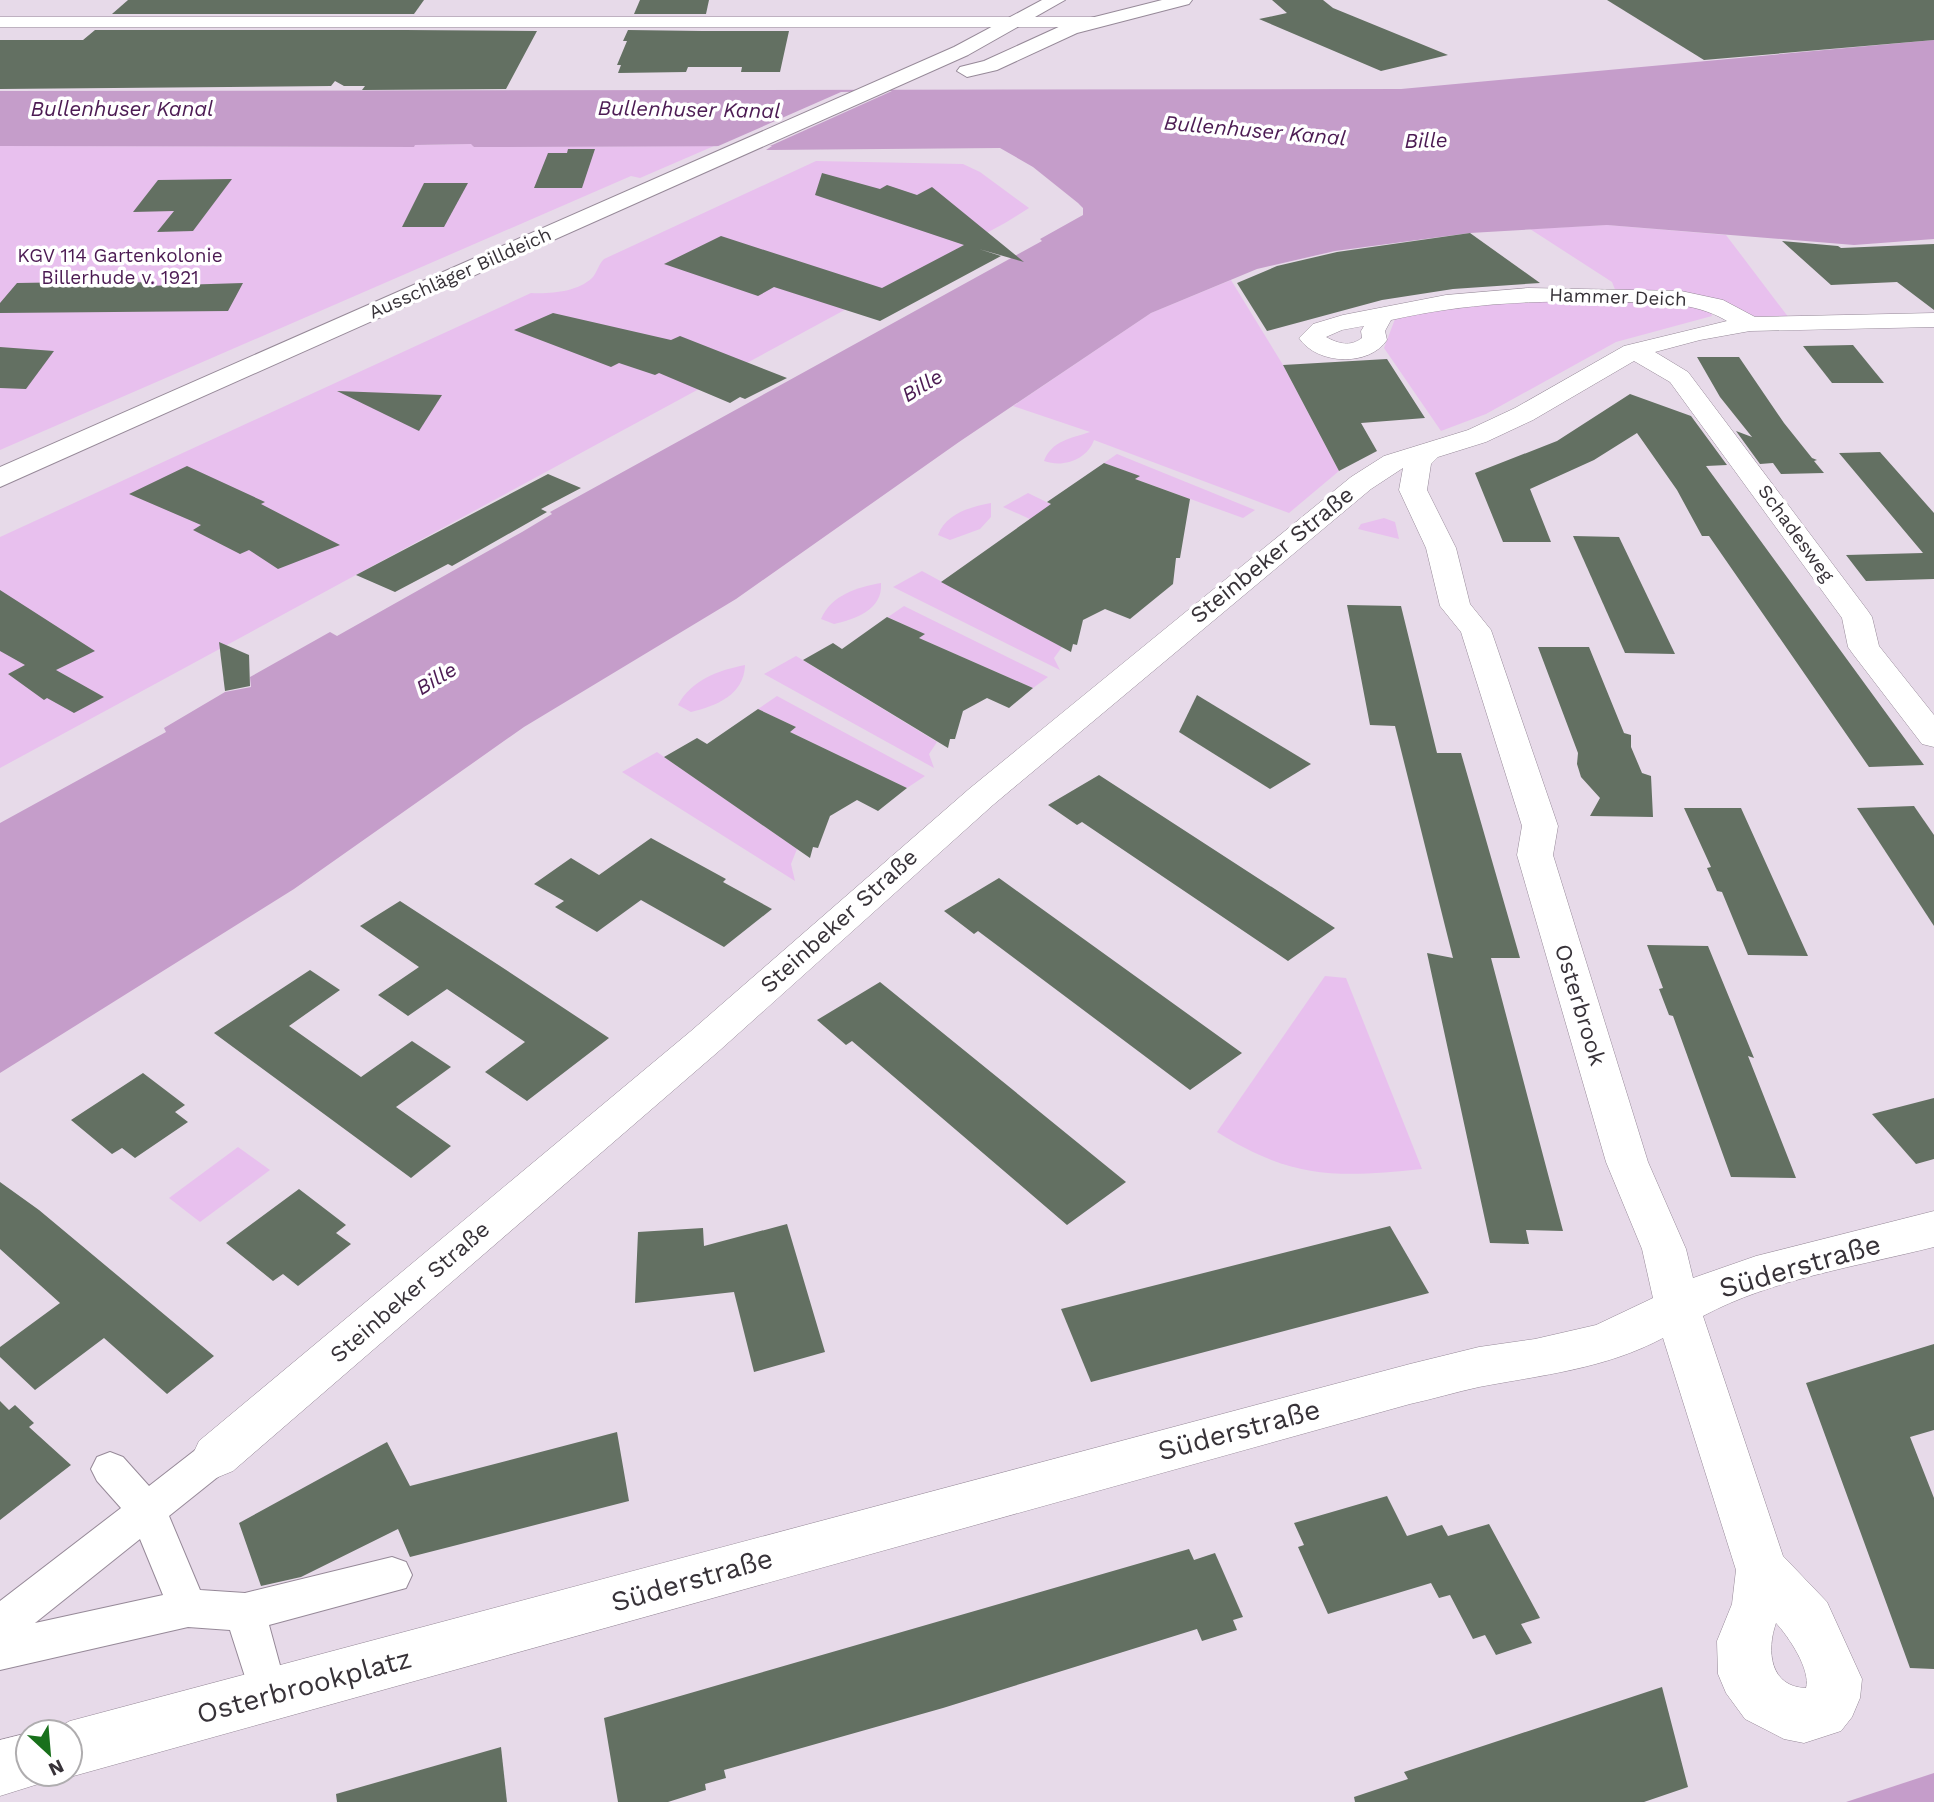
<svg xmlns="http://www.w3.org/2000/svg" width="1934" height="1802" font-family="'Work Sans',sans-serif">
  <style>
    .green { fill: #e8c0ee }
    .water { fill: #c59dca }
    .pier { fill: #e7dae9 }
    .building { fill: #637062 }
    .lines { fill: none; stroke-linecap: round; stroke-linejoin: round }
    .pedestrian-casing { stroke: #968998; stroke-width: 2 }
    .minor-casing { stroke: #968998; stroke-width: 1 }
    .tertiary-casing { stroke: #968998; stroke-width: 2 }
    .pedestrian { fill: #fff; fill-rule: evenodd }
    .minor { fill: #fff; fill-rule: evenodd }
    .tertiary { fill: #fff; fill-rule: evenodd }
    .labels { text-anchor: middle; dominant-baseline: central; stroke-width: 7; stroke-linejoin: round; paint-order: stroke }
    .far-park-label { font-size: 19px; fill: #4b1a52; stroke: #fff }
    .far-street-label { font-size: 19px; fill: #373238; stroke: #fff }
    .far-water-label { font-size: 21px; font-style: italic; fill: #4c1b53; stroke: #fff }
    .street-label { font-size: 23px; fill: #373238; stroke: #fff }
    .near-street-label { font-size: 28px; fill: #373238; stroke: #fff }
  </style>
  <rect width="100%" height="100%" fill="#e7dae9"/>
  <g class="green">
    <path d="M 472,144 L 474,147 L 714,146 L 640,178 L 631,176 L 0,450 L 0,146 L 413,147 L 415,145 Z"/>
    <path d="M 816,161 L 963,164 L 980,172 L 1029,208 L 1005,223 L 0,768 L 0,537 L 531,293 C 550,294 577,292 592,278 C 597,273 598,265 604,259 Z"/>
    <path d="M 1607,225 L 1726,235 L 1789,318 L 1748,316 L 1616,292 L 1612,282 L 1530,229 Z"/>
    <path d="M 1231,280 L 1283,365 L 1339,471 L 1289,513 L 1094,440 C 1087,460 1063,468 1044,461 C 1051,441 1072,438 1090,432 L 1013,406 L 1151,313 Z"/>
    <path d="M 1558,298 L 1673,303 L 1710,309 L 1712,316 L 1616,342 L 1486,414 L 1441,431 L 1384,348 L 1395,319 L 1479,302 Z"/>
    <path d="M 1117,454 L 1255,510 L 1243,518 L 1135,479 L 1139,476 L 1104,463 Z"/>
    <path d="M 1028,493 L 1165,560 L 1167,581 L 1003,507 Z"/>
    <path d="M 991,503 L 991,517 L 980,529 L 950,540 L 938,535 C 946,513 971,507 991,503 Z"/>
    <path d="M 1384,518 L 1395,522 L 1399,539 L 1358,529 L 1361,524 Z"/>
    <path d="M 922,571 L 1062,647 L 1054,658 L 1060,670 L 893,587 Z"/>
    <path d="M 881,583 C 883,610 855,619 834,624 L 821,619 C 831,595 858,587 881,583 Z"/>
    <path d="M 904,606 L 1048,677 L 1033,688 L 919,638 L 924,634 L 888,617 Z"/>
    <path d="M 796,656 L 937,742 L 929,754 L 934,768 L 764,674 Z"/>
    <path d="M 745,665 C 744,695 716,706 691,712 L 678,705 C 691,680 719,670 745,665 Z"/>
    <path d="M 777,696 L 925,776 L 907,788 L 790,732 L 796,727 L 758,709 Z"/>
    <path d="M 657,752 L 797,849 L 791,864 L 795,881 L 622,772 Z"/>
    <path d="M 1325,976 L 1346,978 L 1422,1169 C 1337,1178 1292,1179 1217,1132 Z"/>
    <path d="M 238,1147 L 270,1170 L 200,1222 L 169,1198 Z"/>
  </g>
  <g class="water">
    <path d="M 1934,40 L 1934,239 L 1854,245 L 1607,225 L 1470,233 L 1335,251 L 1257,269 L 1151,313 L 959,442 L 736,599 L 524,727 L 294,889 L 0,1073 L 0,823 L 166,732 L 164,728 L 225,692 L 251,687 L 250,677 L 330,632 L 337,636 L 522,532 L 552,514 L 550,512 L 1042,241 L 1040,239 L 1083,215 L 1083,208 L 1078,203 L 1033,167 L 1000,148 L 766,150 L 772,146 L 474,147 L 471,144 L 415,145 L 414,147 L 0,146 L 0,91 L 1401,89 Z"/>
    <path d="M 1934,1773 L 1934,1802 L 1846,1802 Z"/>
  </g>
  <path class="pier" d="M 892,91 L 770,146 L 716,147 L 841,92 Z"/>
  <g class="building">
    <path d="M 128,0 L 424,0 L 414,14 L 112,14 Z"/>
    <path d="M 640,0 L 709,0 L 706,14 L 634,14 Z"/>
    <path d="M 1272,0 L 1323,0 L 1333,8 L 1448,55 L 1381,71 L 1259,19 L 1287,13 Z"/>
    <path d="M 1607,0 L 1934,0 L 1934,40 L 1704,60 Z"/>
    <path d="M 95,30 L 404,30 L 537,31 L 506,89 L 362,90 L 365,86 L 344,86 L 335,81 L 331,86 L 0,89 L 0,40 L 83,40 Z"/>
    <path d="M 628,30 L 702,31 L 789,31 L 780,72 L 741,72 L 742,67 L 688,67 L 686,72 L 618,73 L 621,65 L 617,65 L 627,41 L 623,41 Z"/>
    <path d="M 568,149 L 595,149 L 582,188 L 534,188 L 548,153 L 567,153 Z"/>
    <path d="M 822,173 L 880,189 L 887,185 L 917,195 L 932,187 L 1024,262 L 979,249 L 1001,256 L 880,321 L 774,287 L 758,296 L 664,264 L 721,236 L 882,288 L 964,245 L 815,195 Z"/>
    <path d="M 232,179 L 193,231 L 157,232 L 174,211 L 133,212 L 158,180 Z"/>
    <path d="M 424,183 L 468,183 L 444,227 L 402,227 Z"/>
    <path d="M 1470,233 L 1540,283 L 1453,289 L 1382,300 L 1267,331 L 1237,283 L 1277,266 L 1337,252 Z"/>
    <path d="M 1782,241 L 1838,246 L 1841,248 L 1934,244 L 1934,310 L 1897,282 L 1831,285 Z"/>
    <path d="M 79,282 L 79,284 L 149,282 L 146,286 L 243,283 L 228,311 L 0,313 L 0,303 L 17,283 Z"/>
    <path d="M 553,313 L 671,340 L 680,336 L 787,378 L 745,399 L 740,397 L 730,403 L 659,373 L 655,375 L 619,363 L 611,367 L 514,330 Z"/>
    <path d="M 1853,345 L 1884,383 L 1832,383 L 1803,346 Z"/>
    <path d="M 0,347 L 54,351 L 26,389 L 0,388 Z"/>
    <path d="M 1697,357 L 1739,357 L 1784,423 L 1812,458 L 1817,460 L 1814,461 L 1824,473 L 1781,474 L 1773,463 L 1760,464 L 1736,431 L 1752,437 L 1720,397 Z"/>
    <path d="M 1387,359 L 1425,418 L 1361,423 L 1377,451 L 1339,471 L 1283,365 Z"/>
    <path d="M 337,391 L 442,395 L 419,431 Z"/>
    <path d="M 1630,394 L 1691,416 L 1727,465 L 1706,466 L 1924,765 L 1869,767 L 1709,536 L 1702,536 L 1677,490 L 1637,433 L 1594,460 L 1530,489 L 1551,542 L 1503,542 L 1475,473 L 1557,441 Z"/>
    <path d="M 1880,452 L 1934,513 L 1934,579 L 1866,581 L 1846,555 L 1923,553 L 1839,453 Z"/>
    <path d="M 1104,463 L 1140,476 L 1135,479 L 1190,499 L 1180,558 L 1176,558 L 1173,584 L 1130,619 L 1105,609 L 1083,620 L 1077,645 L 1073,644 L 1071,652 L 941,582 L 1051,504 L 1047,502 Z"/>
    <path d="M 187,466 L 265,502 L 261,504 L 340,545 L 278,569 L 249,550 L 240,554 L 193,530 L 201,525 L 129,494 Z"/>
    <path d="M 548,474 L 581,488 L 541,509 L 547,512 L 452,566 L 448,564 L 395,592 L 356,575 Z"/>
    <path d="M 1573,536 L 1619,537 L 1675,654 L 1625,653 Z"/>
    <path d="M 0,590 L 95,651 L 56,670 L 104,697 L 74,713 L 47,698 L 44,700 L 8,674 L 25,665 L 0,651 Z"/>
    <path d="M 1347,605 L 1401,606 L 1437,753 L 1461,753 L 1520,958 L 1491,958 L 1563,1231 L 1526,1230 L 1529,1244 L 1490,1243 L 1427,953 L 1453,958 L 1395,726 L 1370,725 Z"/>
    <path d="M 887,617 L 925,634 L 919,638 L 1033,688 L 1009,708 L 987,698 L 963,711 L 955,739 L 950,739 L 948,748 L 803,660 L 833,643 L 842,649 Z"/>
    <path d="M 219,642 L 249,655 L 250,686 L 225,691 Z"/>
    <path d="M 1538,647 L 1589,647 L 1624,733 L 1631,735 L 1631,747 L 1642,773 L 1651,776 L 1653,817 L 1590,816 L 1600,798 L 1581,777 L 1577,764 L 1578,753 Z"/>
    <path d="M 1197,695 L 1311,764 L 1270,789 L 1179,732 Z"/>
    <path d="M 758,709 L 796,727 L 790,732 L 907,788 L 878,811 L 857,800 L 830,816 L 818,848 L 813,847 L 810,858 L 664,757 L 697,738 L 707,744 Z"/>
    <path d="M 1099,775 L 1335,928 L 1288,961 L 1082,822 L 1077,825 L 1048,805 Z"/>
    <path d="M 1914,806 L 1934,835 L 1934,926 L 1857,808 Z"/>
    <path d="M 1684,808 L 1741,808 L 1808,956 L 1748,955 L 1722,892 L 1717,891 L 1707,868 L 1711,867 Z"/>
    <path d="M 651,838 L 726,879 L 723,882 L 772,909 L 724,947 L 641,900 L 597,932 L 555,907 L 564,901 L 534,884 L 571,858 L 599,875 Z"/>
    <path d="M 999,878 L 1242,1053 L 1190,1090 L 978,931 L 974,934 L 944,911 Z"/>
    <path d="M 400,901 L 497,964 L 609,1038 L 527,1101 L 485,1072 L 525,1042 L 447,989 L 408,1016 L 378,995 L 419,967 L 360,926 Z"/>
    <path d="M 1647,945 L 1708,946 L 1754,1058 L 1748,1056 L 1796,1178 L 1731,1177 L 1673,1016 L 1669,1015 L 1659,989 L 1663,988 Z"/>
    <path d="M 310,970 L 340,990 L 289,1026 L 361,1077 L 412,1041 L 451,1067 L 396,1107 L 451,1146 L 411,1178 L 214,1033 Z"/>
    <path d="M 880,982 L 1002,1081 L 1126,1182 L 1067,1225 L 852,1041 L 846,1045 L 817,1020 Z"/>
    <path d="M 143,1073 L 185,1105 L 175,1112 L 188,1122 L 135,1158 L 122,1148 L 112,1154 L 71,1120 Z"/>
    <path d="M 1934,1098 L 1934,1159 L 1916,1164 L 1872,1114 Z"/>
    <path d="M 0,1182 L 39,1210 L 214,1356 L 167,1394 L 104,1338 L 35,1390 L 0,1357 L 0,1347 L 60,1303 L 0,1249 Z"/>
    <path d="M 299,1189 L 346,1225 L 336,1233 L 351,1244 L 298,1286 L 283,1274 L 273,1281 L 226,1243 Z"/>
    <path d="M 787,1224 L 825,1352 L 754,1372 L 734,1292 L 635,1303 L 638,1232 L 703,1228 L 704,1246 Z"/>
    <path d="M 1390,1226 L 1429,1293 L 1091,1382 L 1061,1309 Z"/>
    <path d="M 1934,1344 L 1934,1430 L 1910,1437 L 1934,1498 L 1934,1669 L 1910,1668 L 1806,1383 Z"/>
    <path d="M 0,1401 L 9,1410 L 15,1405 L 34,1423 L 29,1427 L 71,1465 L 0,1520 Z"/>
    <path d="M 617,1432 L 629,1501 L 410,1557 L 398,1529 L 301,1577 L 261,1586 L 239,1523 L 387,1442 L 410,1486 Z"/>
    <path d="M 1387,1496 L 1407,1536 L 1442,1525 L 1448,1536 L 1489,1524 L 1540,1618 L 1521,1624 L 1532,1643 L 1496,1655 L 1485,1635 L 1473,1639 L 1450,1595 L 1439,1598 L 1431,1583 L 1328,1614 L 1298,1547 L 1304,1545 L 1294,1523 Z"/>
    <path d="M 1189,1549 L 1194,1560 L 1215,1553 L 1243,1617 L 1233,1620 L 1237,1630 L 1202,1641 L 1197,1629 L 943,1708 L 724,1770 L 726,1778 L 705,1784 L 706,1790 L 668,1802 L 618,1802 L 604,1718 Z"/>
    <path d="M 1662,1687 L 1688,1787 L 1644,1802 L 1355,1802 L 1354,1797 L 1408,1779 L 1404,1772 Z"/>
    <path d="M 501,1747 L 507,1802 L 337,1802 L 336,1794 Z"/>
  </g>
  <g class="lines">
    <defs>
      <path id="pedestrian" d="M 216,1439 L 229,1444 L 235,1456 L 229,1468 L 169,1516 L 200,1590 L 245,1593 L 392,1557 L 406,1562 L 412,1575 L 406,1588 L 269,1625 L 281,1669 L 275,1683 L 261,1689 L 247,1683 L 230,1630 L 188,1627 L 0,1670 L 0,1601 L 121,1508 L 97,1481 L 91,1469 L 97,1457 L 110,1452 L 123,1457 L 149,1486 L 203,1444 ZM 140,1539 L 163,1595 L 35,1623 Z"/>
      <g id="minor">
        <path d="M 0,17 L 1094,17 L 1103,22 L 1094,27 L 0,27 Z"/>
        <path d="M 1528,288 L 1681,291 L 1723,300 L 1755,317 L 1934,313 L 1934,327 L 1750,331 L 1700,340 L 1655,352 L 1688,372 L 1868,611 L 1872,617 L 1879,646 L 1934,715 L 1934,747 L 1922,744 L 1853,654 L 1848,647 L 1842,618 L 1670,382 L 1634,361 L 1533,420 L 1486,442 L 1438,457 L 1431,464 L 1427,490 L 1456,548 L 1470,604 L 1491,630 L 1558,826 L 1553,855 L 1648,1162 L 1686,1249 L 1693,1278 L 1756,1256 L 1934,1211 L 1934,1247 C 1859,1266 1772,1279 1703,1316 L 1783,1556 L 1827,1602 L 1862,1679 L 1860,1698 L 1852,1717 L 1841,1731 L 1804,1743 L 1784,1739 L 1745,1719 L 1726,1693 L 1718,1674 L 1717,1641 L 1732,1604 L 1736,1570 L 1663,1338 C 1605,1369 1542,1375 1479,1387 C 1456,1392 1433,1399 1410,1404 L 70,1777 L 64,1774 L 70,1774 L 70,1732 L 49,1732 L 70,1721 L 1410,1364 L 1479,1347 L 1535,1339 L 1596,1325 L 1653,1298 L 1642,1249 L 1606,1162 L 1517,855 L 1522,826 L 1461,632 L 1440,606 L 1426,548 L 1399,490 L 1403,468 L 1371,489 L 993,805 L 719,1051 L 233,1471 L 216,1478 L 199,1471 L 192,1456 L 199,1441 L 691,1031 L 969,789 L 1351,477 L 1384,456 L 1468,430 L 1515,408 L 1624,346 L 1727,321 C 1692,300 1652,303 1612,302 C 1537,300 1465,303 1391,320 L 1385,331 L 1387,340 C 1369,367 1317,365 1299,338 L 1313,324 L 1343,315 L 1446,295 ZM 1364,326 L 1361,331 L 1362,338 C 1350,347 1339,344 1326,337 L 1342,330 ZM 1776,1623 C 1789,1637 1811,1670 1806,1688 C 1770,1687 1766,1651 1776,1623 Z"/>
        <path d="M 28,1733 L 28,1774 L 50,1774 L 48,1781 L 0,1796 L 0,1740 Z"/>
      </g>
      <g id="tertiary">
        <path d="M 1042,0 L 1065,0 L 968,55 L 0,487 L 0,467 L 954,47 Z"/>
        <path d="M 1162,0 L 1192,0 L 1189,4 L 1077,33 L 997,70 L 967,77 L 957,71 L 960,67 L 984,61 L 1063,25 Z"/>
      </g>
    </defs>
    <use href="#pedestrian" class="pedestrian-casing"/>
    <use href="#minor" class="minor-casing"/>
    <use href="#tertiary" class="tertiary-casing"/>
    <use href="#pedestrian" class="pedestrian"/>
    <use href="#minor" class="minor"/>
    <use href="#tertiary" class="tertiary"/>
  </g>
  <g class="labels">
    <g class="far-park-label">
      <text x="120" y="255">KGV 114 Gartenkolonie<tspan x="120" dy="22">Billerhude v. 1921</tspan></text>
    </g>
    <g class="far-street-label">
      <text transform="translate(460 273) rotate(-24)">Ausschläger Billdeich</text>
      <text transform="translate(1618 297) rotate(2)">Hammer Deich</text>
      <text transform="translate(1796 533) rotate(54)">Schadesweg</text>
    </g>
    <g class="far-water-label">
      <text x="122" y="108">Bullenhuser Kanal</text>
      <text transform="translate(689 109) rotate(1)">Bullenhuser Kanal</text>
      <text transform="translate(1255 130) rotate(5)">Bullenhuser Kanal</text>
      <text transform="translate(1426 140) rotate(-1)">Bille</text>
      <text transform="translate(922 385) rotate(-31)">Bille</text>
      <text transform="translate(436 678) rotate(-31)">Bille</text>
    </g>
    <g class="street-label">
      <text transform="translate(1272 555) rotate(-39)">Steinbeker Straße</text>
      <text transform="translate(839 921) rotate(-42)">Steinbeker Straße</text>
      <text transform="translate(1580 1005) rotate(73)">Osterbrook</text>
      <text transform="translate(410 1292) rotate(-41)">Steinbeker Straße</text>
    </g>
    <g class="near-street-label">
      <text transform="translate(1800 1266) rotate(-16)">Süderstraße</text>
      <text transform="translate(1239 1430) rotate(-15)">Süderstraße</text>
      <text transform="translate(692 1580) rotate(-16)">Süderstraße</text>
      <text transform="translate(304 1686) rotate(-15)">Osterbrookplatz</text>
    </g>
  </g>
  <g transform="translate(49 1753) rotate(154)"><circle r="33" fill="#ffffff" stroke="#afadaf" stroke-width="2"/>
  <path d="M0-5L12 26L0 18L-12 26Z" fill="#18701b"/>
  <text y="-10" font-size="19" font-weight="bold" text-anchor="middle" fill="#373238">N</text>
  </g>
</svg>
